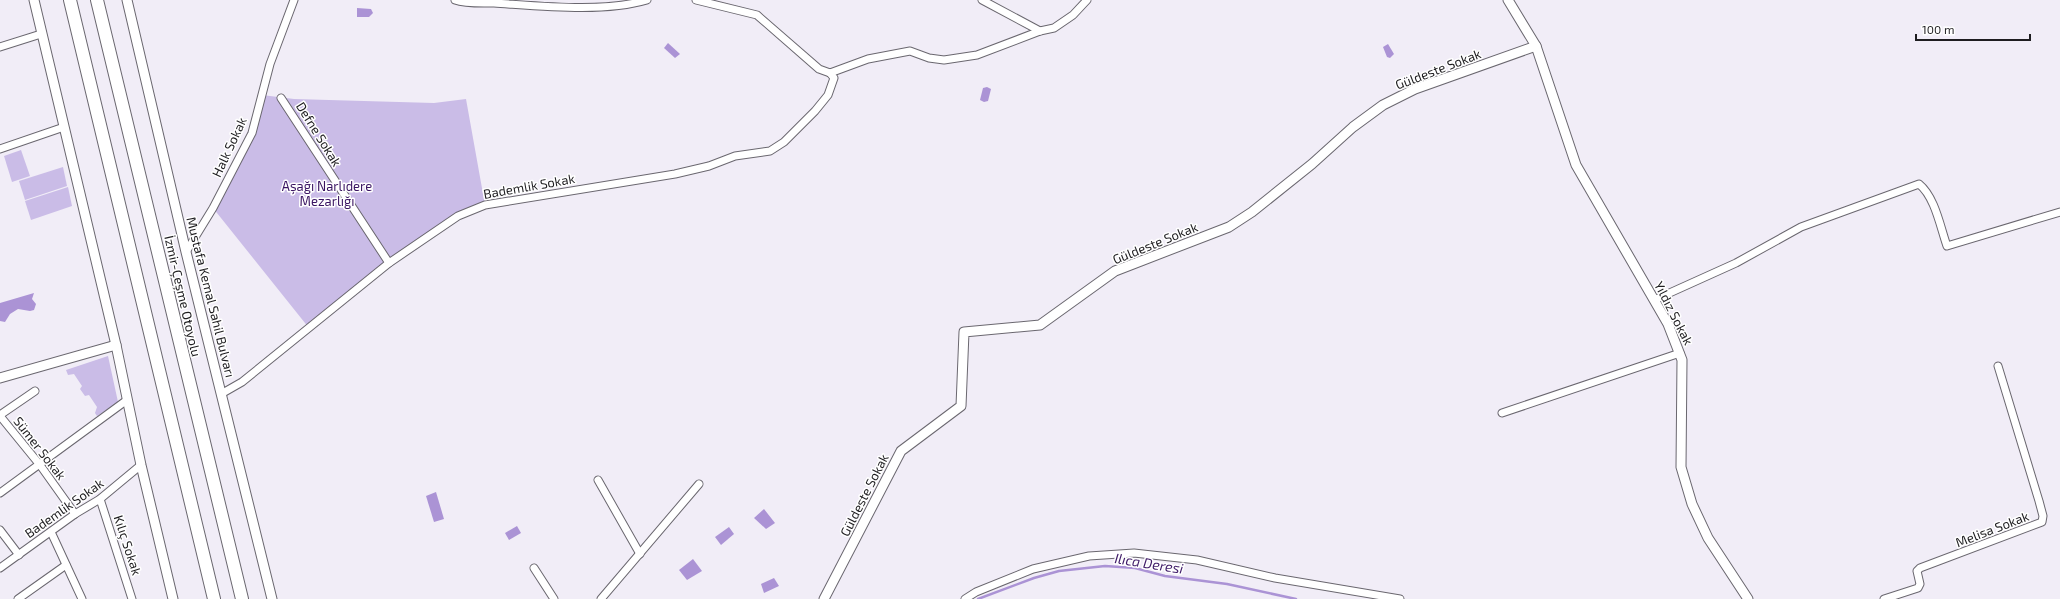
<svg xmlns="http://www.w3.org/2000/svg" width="2060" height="599" font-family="'Exo 2',sans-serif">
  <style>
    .green { fill: #cabce7 }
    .water { fill: #ab93d5 }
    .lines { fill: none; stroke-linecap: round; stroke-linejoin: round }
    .stream { stroke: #ab93d5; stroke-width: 2.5 }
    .street-casing { stroke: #6a676f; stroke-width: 9 }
    .secondary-casing { stroke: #6a676f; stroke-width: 11 }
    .highway-casing { stroke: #6a676f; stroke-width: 14 }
    .street { stroke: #fff; stroke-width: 7 }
    .secondary { stroke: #fff; stroke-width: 9 }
    .highway { stroke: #fff; stroke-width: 12 }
    .labels { text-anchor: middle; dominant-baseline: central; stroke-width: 3; stroke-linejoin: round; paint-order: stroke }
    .street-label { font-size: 13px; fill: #1e1d20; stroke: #fff }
    .park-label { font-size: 13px; fill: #391361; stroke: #fff }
    .water-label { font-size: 14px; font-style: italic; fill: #3f1b68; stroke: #fff }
  </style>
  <rect width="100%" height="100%" fill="#f1edf7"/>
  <g class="green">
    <path d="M 262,95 L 294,99 L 434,103 L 466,99 L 485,205 L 420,241 L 309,328 L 213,208 L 252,133 Z"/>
    <path d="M 21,150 L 30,176 L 12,182 L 4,156 Z"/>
    <path d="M 63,167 L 67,186 L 25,200 L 19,181 Z"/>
    <path d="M 68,187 L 72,206 L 31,220 L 25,201 Z"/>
    <path d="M 108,356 L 118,402 L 97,416 L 95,413 L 97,407 L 89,395 L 85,396 L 80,389 L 82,386 L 74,374 L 68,375 L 66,370 Z"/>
  </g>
  <g class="water">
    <path d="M 357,8 L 371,9 L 373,13 L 369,17 L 357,17 Z"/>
    <path d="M 668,43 L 680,54 L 675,58 L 664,48 Z"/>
    <path d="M 1388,44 L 1394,54 L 1390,58 L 1387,57 L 1383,47 Z"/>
    <path d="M 987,87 L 991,89 L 988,101 L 984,102 L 980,100 L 983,88 Z"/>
    <path d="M 34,293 L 32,299 L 36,304 L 34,310 L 30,311 L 18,309 L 10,314 L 5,322 L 0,321 L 0,303 Z"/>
    <path d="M 436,492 L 444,519 L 434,522 L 426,496 Z"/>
    <path d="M 764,509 L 775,523 L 766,529 L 754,518 Z"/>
    <path d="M 517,526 L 521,533 L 509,540 L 505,533 Z"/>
    <path d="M 729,527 L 734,534 L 721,545 L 715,537 Z"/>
    <path d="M 693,559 L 702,571 L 687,580 L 679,570 Z"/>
    <path d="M 774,578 L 779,586 L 764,593 L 761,584 Z"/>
  </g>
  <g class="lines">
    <path class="stream" d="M 978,599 L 1034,578 L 1059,571 L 1105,566 L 1135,568 L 1165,576 L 1227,584 L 1296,599"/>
    <defs>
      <g id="street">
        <path d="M 455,0 C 466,4 482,3 494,3 C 540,6 604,13 647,0"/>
        <path d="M 696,0 L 757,15 L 819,69 L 830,73 L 868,59 L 910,51 L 929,58 L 944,60 L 977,55 L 1040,31 L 1054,28 L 1073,15 L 1087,0"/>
        <path d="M 982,0 L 1040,31"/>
        <path d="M 0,47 L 41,34"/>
        <path d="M 281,98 L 389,263"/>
        <path d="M 0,149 L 64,127"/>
        <path d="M 186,252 L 213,208 L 252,133 L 270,64 L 294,0"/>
        <path d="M 1654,300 L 1736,263 L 1801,227 L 1919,184 C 1935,197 1940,226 1947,246 L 2060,212"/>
        <path d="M 221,394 L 242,382 L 389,263 L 458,216 L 485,205 L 675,174 L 709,166 L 735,156 L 770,151 L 784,142 L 815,111 L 828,95 L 834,78 L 830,73"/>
        <path d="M 1502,413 L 1680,353"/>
        <path d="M 0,415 L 35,391"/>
        <path d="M 0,416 L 40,465 L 75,514"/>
        <path d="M 598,480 L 640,554"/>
        <path d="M 0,493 L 127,400"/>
        <path d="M 100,499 L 132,599"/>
        <path d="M 0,530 L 19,555"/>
        <path d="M 51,532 L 82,599"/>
        <path d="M 0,568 L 75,514 L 100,499 L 141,465"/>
        <path d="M 534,568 L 554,599"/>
        <path d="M 18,599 L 66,565"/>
        <path d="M 601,599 L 699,484"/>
        <path d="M 965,599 L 976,592 L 1033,569 L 1089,556 L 1134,553 L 1197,560 L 1275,578 L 1400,599"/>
        <path d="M 1884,599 L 1918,588 L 1920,584 L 1917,571 L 1920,568 L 2042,522 L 2043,516 L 2039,501 L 1998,366"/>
      </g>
      <g id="secondary">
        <path d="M 34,0 L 116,345 L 141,465 L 173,599"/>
        <path d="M 127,0 L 186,252 L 272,599"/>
        <path d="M 1508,0 L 1536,46 L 1576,165 L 1668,324 L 1682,360 L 1681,467 L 1692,504 L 1708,538 L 1748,599"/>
        <path d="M 0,378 L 116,345"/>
        <path d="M 824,599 L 901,451 L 961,406 L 964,332 L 1040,325 L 1115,271 L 1229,227 L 1252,212 L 1312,164 L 1353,127 L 1383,105 L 1415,89 L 1536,46"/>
      </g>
      <g id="highway">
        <path d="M 70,0 L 214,599"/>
        <path d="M 97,0 L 242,599"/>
      </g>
    </defs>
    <use href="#street" class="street-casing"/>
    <use href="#secondary" class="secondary-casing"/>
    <use href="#highway" class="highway-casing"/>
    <use href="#street" class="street"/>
    <use href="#secondary" class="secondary"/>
    <use href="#highway" class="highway"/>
  </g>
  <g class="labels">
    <g class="street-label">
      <text transform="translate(1438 69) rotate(-21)">Güldeste Sokak</text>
      <text transform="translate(319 134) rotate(58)">Defne Sokak</text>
      <text transform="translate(229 147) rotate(-65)">Halk Sokak</text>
      <text transform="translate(529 186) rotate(-10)">Bademlik Sokak</text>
      <text transform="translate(1155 243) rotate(-22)">Güldeste Sokak</text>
      <text transform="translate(183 296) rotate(77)">İzmir-Çeşme Otoyolu</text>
      <text transform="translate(211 297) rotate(76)">Mustafa Kemal Sahil Bulvarı</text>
      <text transform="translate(1674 313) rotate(63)">Yıldız Sokak</text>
      <text transform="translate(40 448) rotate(52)">Sümer Sokak</text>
      <text transform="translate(864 495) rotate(-63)">Güldeste Sokak</text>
      <text transform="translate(64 508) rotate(-35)">Bademlik Sokak</text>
      <text transform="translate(1992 529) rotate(-21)">Melisa Sokak</text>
      <text transform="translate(128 545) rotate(72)">Kılıç Sokak</text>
    </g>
    <g class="park-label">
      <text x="327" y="186">Aşağı Narlıdere<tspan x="327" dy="15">Mezarlığı</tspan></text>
    </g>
    <g class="water-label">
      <text transform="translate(1149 563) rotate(9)">Ilıca Deresi</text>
    </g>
  </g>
  <path d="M1916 34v6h114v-6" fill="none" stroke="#1e1d20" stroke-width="2"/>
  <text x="1922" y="34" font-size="12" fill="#1e1d20" stroke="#ffffff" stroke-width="3" paint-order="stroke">100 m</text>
</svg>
